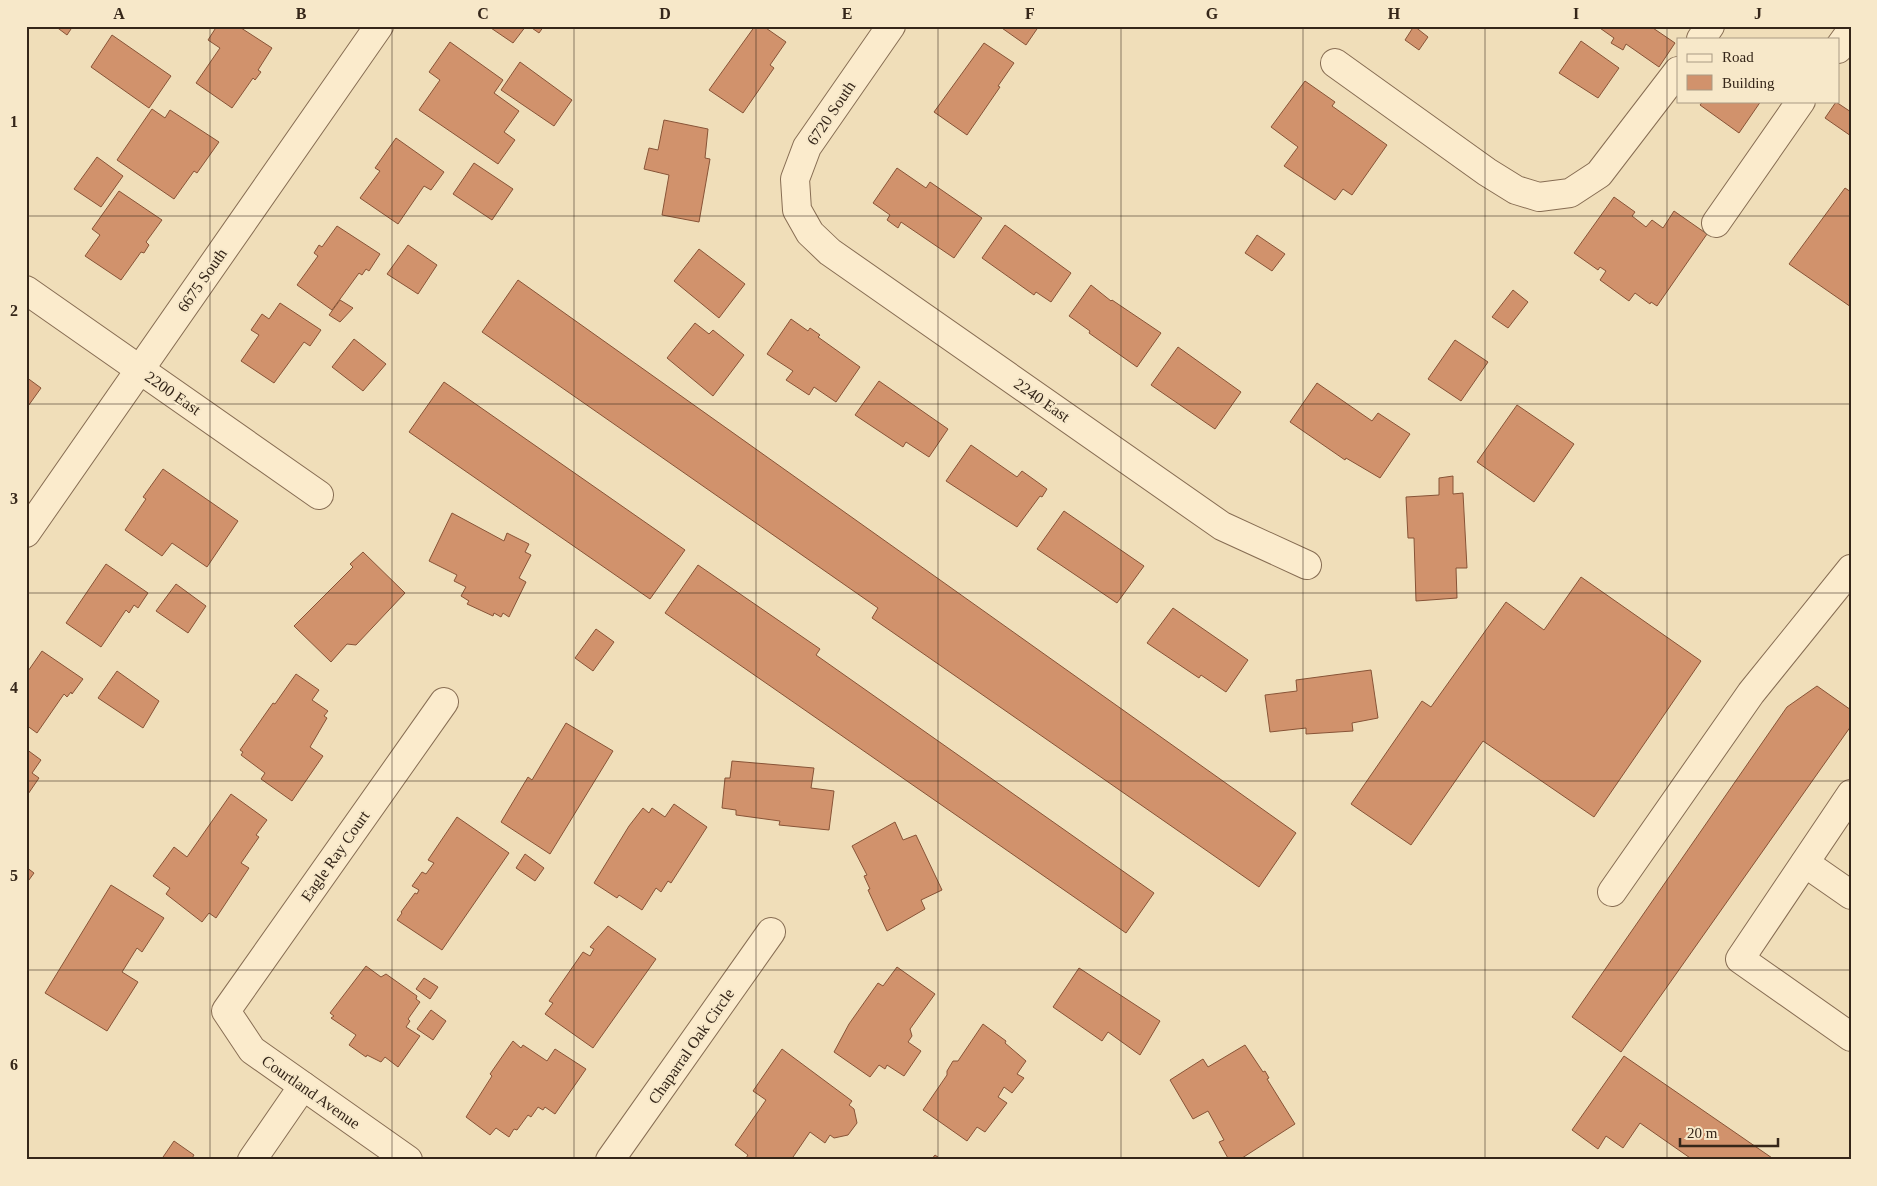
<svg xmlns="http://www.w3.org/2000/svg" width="1877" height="1186" font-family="Georgia,serif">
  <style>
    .building { fill: #d1926c; stroke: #885437 }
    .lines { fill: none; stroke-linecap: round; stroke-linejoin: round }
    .minor-casing { stroke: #876d53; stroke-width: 30 }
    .minor { stroke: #fbebcc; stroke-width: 28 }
    .grid { fill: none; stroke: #352619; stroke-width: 1; stroke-opacity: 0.55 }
    .labels { text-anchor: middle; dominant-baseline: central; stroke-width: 4; stroke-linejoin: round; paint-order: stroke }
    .street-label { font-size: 16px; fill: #352619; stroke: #f7e8c9 }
    .neatline { fill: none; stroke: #352619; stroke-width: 2 }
    .grid-label { font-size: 16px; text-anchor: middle; font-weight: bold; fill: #352619 }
  </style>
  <rect width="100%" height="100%" fill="#f0deb9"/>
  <g class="building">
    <path d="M 55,26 L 73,26 L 67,35 Z"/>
    <path d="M 217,26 L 238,26 L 272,48 L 258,70 L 261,72 L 255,80 L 253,78 L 232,108 L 196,83 L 220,48 L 208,40 Z"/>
    <path d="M 488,26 L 526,26 L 513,43 Z"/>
    <path d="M 529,26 L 544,26 L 539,33 Z"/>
    <path d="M 755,26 L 763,26 L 786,42 L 770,65 L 774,68 L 743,113 L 709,90 Z"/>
    <path d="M 999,26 L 1039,26 L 1026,45 Z"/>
    <path d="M 1414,26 L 1428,37 L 1419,50 L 1405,40 Z"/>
    <path d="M 1597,26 L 1650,26 L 1675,43 L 1659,67 L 1626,44 L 1623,50 L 1611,43 L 1614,38 Z"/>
    <path d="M 112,35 L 171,76 L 149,108 L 91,67 Z"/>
    <path d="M 1581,41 L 1619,68 L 1598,98 L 1559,73 Z"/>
    <path d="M 450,42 L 503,80 L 494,93 L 519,111 L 504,132 L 515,140 L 498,164 L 419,110 L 440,80 L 429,72 Z"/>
    <path d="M 984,43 L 1014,63 L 998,86 L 1000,87 L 967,135 L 934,112 Z"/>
    <path d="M 520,62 L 572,100 L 554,126 L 501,90 Z"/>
    <path d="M 1305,81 L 1335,102 L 1332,106 L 1387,145 L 1352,195 L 1343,189 L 1335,200 L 1284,166 L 1298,147 L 1271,127 Z"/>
    <path d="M 1703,101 L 1761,101 L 1739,133 L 1700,105 Z"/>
    <path d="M 1836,102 L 1851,112 L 1851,136 L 1825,118 Z"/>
    <path d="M 152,109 L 165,118 L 170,110 L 219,142 L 197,173 L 194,171 L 174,199 L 117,160 Z"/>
    <path d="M 664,120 L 708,129 L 705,158 L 710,159 L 699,222 L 662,215 L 669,175 L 644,169 L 649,148 L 658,150 Z"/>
    <path d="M 396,138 L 444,172 L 431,190 L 424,186 L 398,224 L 360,198 L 380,171 L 375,168 Z"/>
    <path d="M 97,157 L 123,176 L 101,207 L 74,189 Z"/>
    <path d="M 474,163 L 513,189 L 492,220 L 453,194 Z"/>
    <path d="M 897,168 L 926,188 L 930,182 L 982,218 L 954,258 L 901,222 L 898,228 L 887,220 L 890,215 L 873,203 Z"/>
    <path d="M 1845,188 L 1851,192 L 1851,307 L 1789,264 Z"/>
    <path d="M 119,191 L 162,220 L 146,242 L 149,245 L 144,253 L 141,252 L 121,280 L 85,256 L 100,235 L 92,229 Z"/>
    <path d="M 1614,197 L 1635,212 L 1632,216 L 1646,227 L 1652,220 L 1663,228 L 1674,211 L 1707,234 L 1657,306 L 1651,302 L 1650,304 L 1635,293 L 1629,301 L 1600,280 L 1606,271 L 1600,267 L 1598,270 L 1574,253 Z"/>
    <path d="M 1005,225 L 1071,273 L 1051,302 L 1036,292 L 1034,295 L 982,258 Z"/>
    <path d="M 337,226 L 380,254 L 369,271 L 366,269 L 362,275 L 359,273 L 332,310 L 297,285 L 318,256 L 314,253 L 319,245 L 322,247 Z"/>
    <path d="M 1257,235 L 1285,254 L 1272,271 L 1245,253 Z"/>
    <path d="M 408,245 L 437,265 L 418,294 L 387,274 Z"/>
    <path d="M 699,249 L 745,284 L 719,318 L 674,281 Z"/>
    <path d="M 518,280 L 1296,833 L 1259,887 L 872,618 L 878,608 L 482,332 Z"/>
    <path d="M 1091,285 L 1111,301 L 1112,300 L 1161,333 L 1137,367 L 1089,333 L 1090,331 L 1069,316 Z"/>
    <path d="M 1513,290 L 1528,302 L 1508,328 L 1492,317 Z"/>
    <path d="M 340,300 L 353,308 L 340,322 L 329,315 Z"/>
    <path d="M 280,303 L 321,330 L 310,346 L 304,342 L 274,383 L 241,361 L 259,335 L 251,330 L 262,314 L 269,319 Z"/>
    <path d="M 791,319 L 808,331 L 810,328 L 820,335 L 818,337 L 860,367 L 836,402 L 814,387 L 809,395 L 786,380 L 793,371 L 767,354 Z"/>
    <path d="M 695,323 L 709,334 L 713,330 L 744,355 L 713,396 L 667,358 Z"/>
    <path d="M 354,339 L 386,364 L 363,391 L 332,367 Z"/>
    <path d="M 1455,340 L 1488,362 L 1461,401 L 1428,379 Z"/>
    <path d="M 1178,347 L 1241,392 L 1215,429 L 1151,385 Z"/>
    <path d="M 26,377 L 41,388 L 26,409 Z"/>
    <path d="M 879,381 L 948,429 L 929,457 L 906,442 L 903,447 L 855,415 Z"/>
    <path d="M 444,382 L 685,550 L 650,599 L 409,432 Z"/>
    <path d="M 1317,383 L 1372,421 L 1378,413 L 1410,434 L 1380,478 L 1346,458 L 1345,460 L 1290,422 Z"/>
    <path d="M 1517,405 L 1574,444 L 1534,502 L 1477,462 Z"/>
    <path d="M 971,445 L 1017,477 L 1022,471 L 1047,489 L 1042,497 L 1040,496 L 1017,527 L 946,481 Z"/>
    <path d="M 163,469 L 238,521 L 207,567 L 172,543 L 162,556 L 125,530 L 146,499 L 143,497 Z"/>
    <path d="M 1453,476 L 1453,494 L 1463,493 L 1467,568 L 1456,568 L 1457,598 L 1416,601 L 1414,538 L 1408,538 L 1406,497 L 1439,495 L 1439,478 Z"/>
    <path d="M 1064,511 L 1144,566 L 1117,603 L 1037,549 Z"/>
    <path d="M 452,513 L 504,541 L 507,533 L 529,544 L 525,552 L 531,555 L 519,578 L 526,582 L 509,617 L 503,613 L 501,617 L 494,613 L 493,616 L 467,604 L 469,601 L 461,596 L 466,587 L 454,581 L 457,575 L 429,561 Z"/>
    <path d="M 363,552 L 405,593 L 356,645 L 347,644 L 331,662 L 294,626 L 353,567 L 350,564 Z"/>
    <path d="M 106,564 L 148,593 L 138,608 L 134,605 L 129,613 L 126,610 L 101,647 L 66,623 Z"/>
    <path d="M 698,565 L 820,649 L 816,655 L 1154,893 L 1126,933 L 665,613 Z"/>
    <path d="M 1581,577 L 1701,661 L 1594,817 L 1483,741 L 1411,845 L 1351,804 L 1422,701 L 1431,707 L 1506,602 L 1544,630 Z"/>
    <path d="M 176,584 L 206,606 L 188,633 L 156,611 Z"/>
    <path d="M 1173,608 L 1248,660 L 1226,692 L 1201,675 L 1199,678 L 1147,643 Z"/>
    <path d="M 596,629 L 614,642 L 593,671 L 575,658 Z"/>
    <path d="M 42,651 L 83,679 L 72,694 L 71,692 L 67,697 L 64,694 L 37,733 L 26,725 L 26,674 Z"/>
    <path d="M 1371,670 L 1378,718 L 1352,723 L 1353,731 L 1306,734 L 1306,728 L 1270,732 L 1265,695 L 1297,691 L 1296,680 Z"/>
    <path d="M 117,671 L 159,701 L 143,728 L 98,698 Z"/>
    <path d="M 296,674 L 319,690 L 312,700 L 328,711 L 324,716 L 327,718 L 310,747 L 323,756 L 292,801 L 261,779 L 265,773 L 241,755 L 243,752 L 240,750 L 273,703 L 275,704 Z"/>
    <path d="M 1817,686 L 1851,710 L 1851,726 L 1621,1052 L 1572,1017 L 1787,707 Z"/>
    <path d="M 566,723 L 613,751 L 550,854 L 501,822 L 528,777 L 532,780 Z"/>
    <path d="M 26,749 L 41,760 L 32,773 L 39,778 L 26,797 Z"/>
    <path d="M 732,761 L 814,768 L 811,788 L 834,791 L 829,830 L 779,825 L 780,821 L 736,815 L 736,810 L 722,808 L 725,778 L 730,778 Z"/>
    <path d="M 231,794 L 267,820 L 256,835 L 259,837 L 241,863 L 249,868 L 216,918 L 209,913 L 202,922 L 166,894 L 170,888 L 153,876 L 174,847 L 187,857 Z"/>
    <path d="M 674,804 L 707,827 L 671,883 L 668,881 L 661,892 L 656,888 L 642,910 L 619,895 L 617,898 L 594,883 L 629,826 L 643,808 L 649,813 L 652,808 L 665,817 Z"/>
    <path d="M 457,817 L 509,853 L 442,950 L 397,920 L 402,913 L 401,912 L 415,893 L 417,894 L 419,890 L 412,886 L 422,872 L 426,874 L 434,863 L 428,860 Z"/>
    <path d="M 895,822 L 903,840 L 916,835 L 942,890 L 921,900 L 925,909 L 887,931 L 868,890 L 870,889 L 864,876 L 867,875 L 852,846 Z"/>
    <path d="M 525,854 L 544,868 L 535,881 L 516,868 Z"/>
    <path d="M 26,867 L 34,873 L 26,884 Z"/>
    <path d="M 111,885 L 164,918 L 142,952 L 137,948 L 122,972 L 138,982 L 107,1031 L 45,993 Z"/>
    <path d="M 608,926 L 656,959 L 593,1048 L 545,1014 L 553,1003 L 549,1001 L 583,952 L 590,956 L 594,949 L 590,947 Z"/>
    <path d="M 366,966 L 381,977 L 386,974 L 417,996 L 416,999 L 420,1002 L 408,1019 L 410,1021 L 406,1027 L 420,1036 L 398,1067 L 385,1057 L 381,1062 L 367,1055 L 366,1057 L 349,1045 L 356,1035 L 331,1018 L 334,1016 L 330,1013 Z"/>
    <path d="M 897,967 L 935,994 L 910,1029 L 912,1036 L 908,1042 L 921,1051 L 904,1076 L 887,1065 L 885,1069 L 879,1065 L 870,1077 L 834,1052 L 849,1024 L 878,983 L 883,986 Z"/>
    <path d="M 1079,968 L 1160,1021 L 1140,1055 L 1108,1032 L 1102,1041 L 1053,1007 Z"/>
    <path d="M 424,978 L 438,987 L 430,999 L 416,989 Z"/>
    <path d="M 431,1010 L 446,1021 L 433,1040 L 417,1029 Z"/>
    <path d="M 983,1024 L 1006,1041 L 1005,1043 L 1026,1061 L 1017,1074 L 1024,1078 L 1012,1093 L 1004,1087 L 998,1097 L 1007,1103 L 985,1132 L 977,1127 L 967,1141 L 923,1110 L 947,1075 L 947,1071 L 953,1061 L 958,1061 Z"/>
    <path d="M 513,1041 L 521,1048 L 523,1045 L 547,1061 L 555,1049 L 586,1069 L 555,1114 L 545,1107 L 543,1110 L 538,1107 L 531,1117 L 528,1115 L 517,1130 L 514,1129 L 509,1137 L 496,1128 L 490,1135 L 466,1117 L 492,1076 L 490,1074 Z"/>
    <path d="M 1245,1045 L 1263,1072 L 1265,1071 L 1269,1078 L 1267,1079 L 1295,1124 L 1239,1160 L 1229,1160 L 1219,1142 L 1224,1140 L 1208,1111 L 1193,1119 L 1170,1080 L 1203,1059 L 1208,1067 Z"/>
    <path d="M 782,1049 L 852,1101 L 849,1105 L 854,1109 L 857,1123 L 848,1135 L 834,1138 L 830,1135 L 825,1143 L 810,1132 L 791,1160 L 749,1160 L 746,1158 L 748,1155 L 735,1145 L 766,1100 L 753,1091 Z"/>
    <path d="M 1624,1056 L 1775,1160 L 1693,1160 L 1640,1123 L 1623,1148 L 1606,1136 L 1598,1149 L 1572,1130 Z"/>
    <path d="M 174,1141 L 194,1155 L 191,1160 L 161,1160 Z"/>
    <path d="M 935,1155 L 942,1160 L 931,1160 Z"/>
  </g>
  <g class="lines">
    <defs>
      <g id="minor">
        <path d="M 891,26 L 807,147 L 795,179 L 797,210 L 810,233 L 830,252 L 1222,526 L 1307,565"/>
        <path d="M 1701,39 L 1710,26"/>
        <path d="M 1838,49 L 1851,31"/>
        <path d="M 1335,63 L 1487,172 L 1516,190 L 1539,197 L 1570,193 L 1599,174 L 1678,71"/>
        <path d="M 1716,223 L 1801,101"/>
        <path d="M 26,290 L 319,495"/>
        <path d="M 26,533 L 379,26"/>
        <path d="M 1851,794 L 1740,959 L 1851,1037"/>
        <path d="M 1805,863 L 1851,895"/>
        <path d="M 1612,892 L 1751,693 L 1851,569"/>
        <path d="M 252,1160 L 303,1086"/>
        <path d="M 408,1160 L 252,1050 L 226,1011 L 444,702"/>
        <path d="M 610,1160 L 771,932"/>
      </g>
    </defs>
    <use href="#minor" class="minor-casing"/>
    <use href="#minor" class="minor"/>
  </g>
  <path class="grid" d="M 210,26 L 210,1160M 392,26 L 392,1160M 574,26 L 574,1160M 756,26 L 756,1160M 938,26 L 938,1160M 1121,26 L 1121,1160M 1303,26 L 1303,1160M 1485,26 L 1485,1160M 1667,26 L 1667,1160M 26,216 L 1851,216M 26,404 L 1851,404M 26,593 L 1851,593M 26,781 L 1851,781M 26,970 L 1851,970"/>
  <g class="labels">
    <g class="street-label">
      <text transform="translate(831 113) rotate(-56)">6720 South</text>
      <text transform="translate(202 280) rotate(-55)">6675 South</text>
      <text transform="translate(173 393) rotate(35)">2200 East</text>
      <text transform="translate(1042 400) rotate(35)">2240 East</text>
      <text transform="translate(335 856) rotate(-55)">Eagle Ray Court</text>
      <text transform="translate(691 1046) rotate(-55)">Chaparral Oak Circle</text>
      <text transform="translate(311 1092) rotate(35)">Courtland Avenue</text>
    </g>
  </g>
  <rect width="1877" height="1186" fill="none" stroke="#f7e8c9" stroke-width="55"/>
  <rect x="1677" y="38" width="162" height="65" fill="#f7e8c9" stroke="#a99a83"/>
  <rect x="1687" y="54" width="25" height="8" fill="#fbebcc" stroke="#a99a83"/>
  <text x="1722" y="62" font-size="15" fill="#352619">Road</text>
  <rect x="1687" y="75" width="25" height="15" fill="#d1926c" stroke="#a99a83"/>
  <text x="1722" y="88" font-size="15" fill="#352619">Building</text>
  <path d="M1680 1138v8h98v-8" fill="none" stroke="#352619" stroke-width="2.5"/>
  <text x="1687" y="1138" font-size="15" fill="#352619" stroke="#f7e8c9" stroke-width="4" paint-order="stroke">20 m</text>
  <rect x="28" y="28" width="1822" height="1130" class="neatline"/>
  <g class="grid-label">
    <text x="119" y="19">A</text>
    <text x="301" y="19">B</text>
    <text x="483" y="19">C</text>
    <text x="665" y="19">D</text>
    <text x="847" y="19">E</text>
    <text x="1030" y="19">F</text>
    <text x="1212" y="19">G</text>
    <text x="1394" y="19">H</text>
    <text x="1576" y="19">I</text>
    <text x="1758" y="19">J</text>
    <text x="14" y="127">1</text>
    <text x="14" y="316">2</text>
    <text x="14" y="504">3</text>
    <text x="14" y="693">4</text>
    <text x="14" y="881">5</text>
    <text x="14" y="1070">6</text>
  </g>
</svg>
